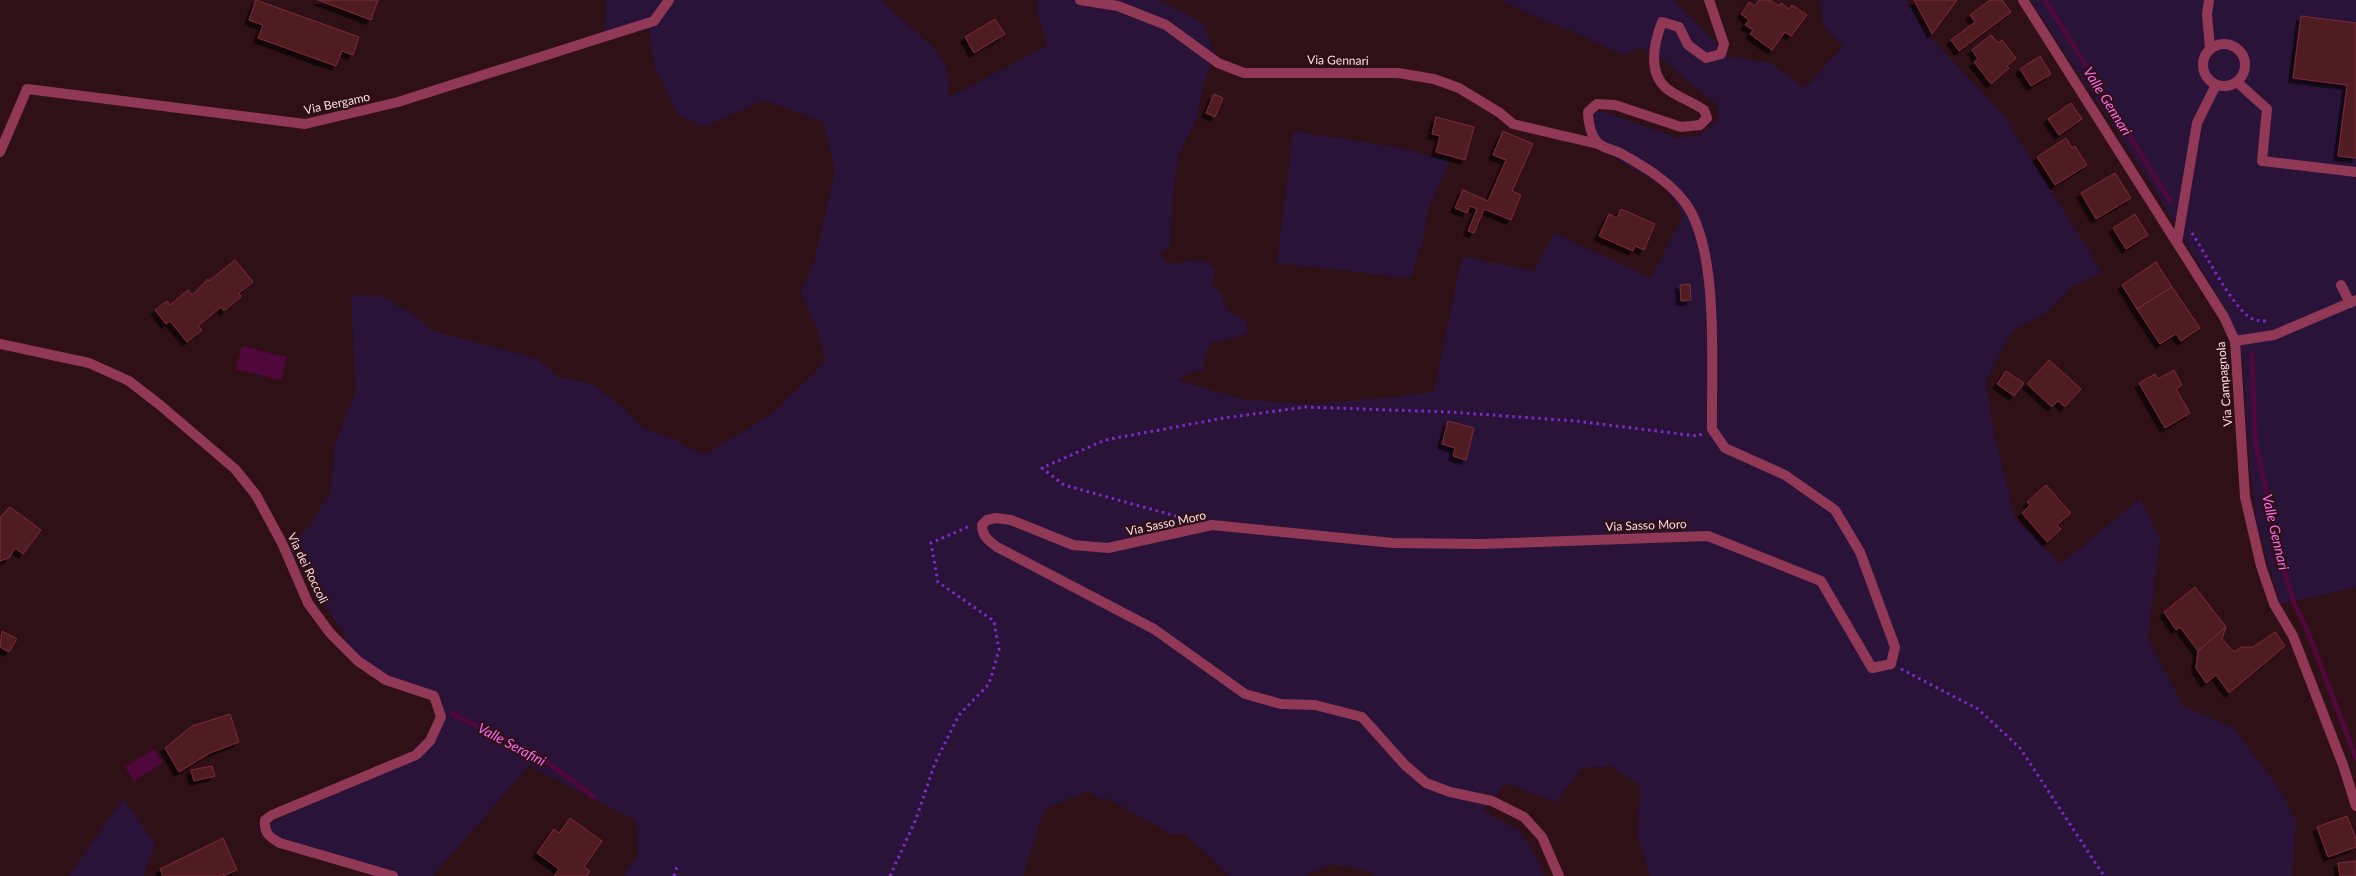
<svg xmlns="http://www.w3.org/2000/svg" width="2356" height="876" font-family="Lato,sans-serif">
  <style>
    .green { fill: #291338 }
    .water { fill: #4f073c }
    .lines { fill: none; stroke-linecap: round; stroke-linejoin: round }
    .stream { stroke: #4f073c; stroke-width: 5 }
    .building { fill: #501b24; stroke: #7e2b3a; filter: url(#shadow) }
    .path { stroke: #8329c7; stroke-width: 3; stroke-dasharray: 2.5 4; stroke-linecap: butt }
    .service { stroke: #903855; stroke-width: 10 }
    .minor { stroke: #903855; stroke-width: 10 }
    .labels { text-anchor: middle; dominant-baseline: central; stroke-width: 4.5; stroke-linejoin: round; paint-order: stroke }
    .street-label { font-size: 12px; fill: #ffdde6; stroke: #2e1016 }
    .water-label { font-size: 14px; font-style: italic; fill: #ff6bf1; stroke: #2e1016 }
  </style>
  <defs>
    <filter id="shadow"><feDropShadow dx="-4.5" dy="4.5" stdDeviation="0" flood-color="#0009"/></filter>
  </defs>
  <rect width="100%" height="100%" fill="#2e1016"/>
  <g class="green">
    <path d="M 606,0 L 880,0 L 930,44 L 947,66 L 949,97 L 1047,46 L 1036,7 L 1039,0 L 1158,0 L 1202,22 L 1214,53 L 1203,86 L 1196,121 L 1178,156 L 1172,202 L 1171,240 L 1169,247 L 1159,254 L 1168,264 C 1182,263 1193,259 1206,261 L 1215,271 L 1211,284 L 1221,292 C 1224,310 1228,313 1244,319 L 1248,332 C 1235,340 1225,339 1211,343 L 1205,356 L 1203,370 L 1191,372 L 1178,380 L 1241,399 L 1303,404 L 1398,397 L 1434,391 L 1462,256 L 1534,271 L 1554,233 L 1651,278 L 1683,216 C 1678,208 1673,197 1666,190 C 1635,163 1595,164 1594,113 L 1602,111 L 1677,138 L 1700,135 L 1718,120 L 1717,105 L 1652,51 L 1639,48 L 1626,54 C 1609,50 1595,42 1580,35 C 1552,22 1529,16 1502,0 L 1674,0 L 1730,57 L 1771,63 L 1805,88 L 1843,46 L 1823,26 L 1820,0 L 1906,0 L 1932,39 L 2005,117 L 2102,272 L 2071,287 L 2045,314 L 2012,331 L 1986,381 L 1992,423 L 2015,518 L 2061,564 L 2140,499 L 2160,539 L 2148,638 L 2183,706 L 2234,728 L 2281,791 L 2296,821 L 2292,876 L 1650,876 L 1637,833 L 1641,786 L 1611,766 L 1582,768 L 1556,802 L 1506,783 L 1483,811 L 1520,831 L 1539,862 L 1544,876 L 1377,876 L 1363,870 L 1331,864 L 1304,876 L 1230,876 L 1185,834 L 1171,834 L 1107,798 L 1104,801 L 1087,791 L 1044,810 L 1023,876 L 623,876 L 638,855 L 636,820 L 529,766 L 433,876 L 394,876 L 368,865 L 255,830 L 401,762 L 441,721 L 443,703 L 426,692 L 390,681 L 343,648 L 345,634 L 327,609 L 287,545 L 309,527 L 331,491 L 334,446 L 356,392 L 351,295 L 379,295 L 410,312 L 433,331 L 536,358 L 559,377 L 592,384 L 623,407 L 644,429 L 681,442 L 683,445 L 704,455 L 772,414 L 826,361 L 817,329 L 801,292 L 814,263 L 835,170 L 823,122 L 764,100 L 704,127 L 678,115 L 654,66 L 649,29 L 604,38 Z"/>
    <path d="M 2030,0 L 2356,0 L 2356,587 L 2280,604 L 2257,523 L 2250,470 L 2242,356 L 2229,315 L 2151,184 Z"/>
    <path d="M 1293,131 L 1401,148 L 1450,161 L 1429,207 L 1422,243 L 1411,278 L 1277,263 Z"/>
    <path d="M 123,799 L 155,844 L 143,876 L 69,876 Z"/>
  </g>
  <g class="water">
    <path d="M 242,346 L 287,357 L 281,380 L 236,369 Z"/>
    <path d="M 155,749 L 163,763 L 134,781 L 125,767 Z"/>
  </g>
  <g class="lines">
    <g class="stream">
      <path d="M 2045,0 L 2170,201"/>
      <path d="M 2252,354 L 2255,439 L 2282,564 L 2294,603 L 2308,632 L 2356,758"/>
      <path d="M 452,714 L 538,755 L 594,797"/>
    </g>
  </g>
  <g class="building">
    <path d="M 256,0 L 359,37 L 353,55 L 342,51 L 336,66 L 258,38 L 263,25 L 249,20 Z"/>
    <path d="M 318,0 L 378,0 L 371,20 Z"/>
    <path d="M 1759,0 L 1770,0 L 1779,6 L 1781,3 L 1789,9 L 1792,5 L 1807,15 L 1791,36 L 1785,32 L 1772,50 L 1750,34 L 1753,30 L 1745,25 L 1749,20 L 1741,14 L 1749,2 L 1755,6 Z"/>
    <path d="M 1914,0 L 1957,0 L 1932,34 Z"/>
    <path d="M 1990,0 L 2002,0 L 2011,12 L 1959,51 L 1951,40 L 1975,22 L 1970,15 Z"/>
    <path d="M 2301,16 L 2356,23 L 2356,158 L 2338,156 L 2347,85 L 2293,78 Z"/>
    <path d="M 995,19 L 1005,34 L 974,53 L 965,37 Z"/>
    <path d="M 1991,35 L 1998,43 L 2002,40 L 2016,58 L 2007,66 L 2009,68 L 1991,84 L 1974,62 L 1978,59 L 1972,50 Z"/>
    <path d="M 2040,56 L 2051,74 L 2031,86 L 2020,69 Z"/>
    <path d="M 1214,94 L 1223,98 L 1215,117 L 1206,113 Z"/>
    <path d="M 2071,103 L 2082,119 L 2059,135 L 2048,119 Z"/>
    <path d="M 1436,117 L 1474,127 L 1465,160 L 1436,152 L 1440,136 L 1432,134 Z"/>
    <path d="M 1503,131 L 1533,144 L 1512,191 L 1521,195 L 1511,220 L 1484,209 L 1474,233 L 1468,231 L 1477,209 L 1470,206 L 1467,213 L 1455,208 L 1463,190 L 1488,201 L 1506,160 L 1493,155 Z"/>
    <path d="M 2066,138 L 2072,148 L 2075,146 L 2087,165 L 2055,185 L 2037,157 Z"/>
    <path d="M 2115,173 L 2131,198 L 2096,219 L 2081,193 Z"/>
    <path d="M 1621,209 L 1655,224 L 1644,250 L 1635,246 L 1633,251 L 1599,236 L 1609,214 L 1617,218 Z"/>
    <path d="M 2135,214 L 2148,235 L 2126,249 L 2113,228 Z"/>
    <path d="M 235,260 L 253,282 L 239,293 L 241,297 L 224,311 L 221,307 L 198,326 L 202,330 L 187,342 L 170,321 L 166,324 L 155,310 L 167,301 L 170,305 L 188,290 L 192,295 L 208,279 L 209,281 Z"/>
    <path d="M 2156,262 L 2172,287 L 2137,309 L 2122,285 Z"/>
    <path d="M 1690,284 L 1691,300 L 1681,301 L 1680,285 Z"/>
    <path d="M 2172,287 L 2200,328 L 2181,341 L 2176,334 L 2160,344 L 2137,309 Z"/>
    <path d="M 2049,360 L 2081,389 L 2065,407 L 2058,401 L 2052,407 L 2027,384 Z"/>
    <path d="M 2174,370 L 2182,385 L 2176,389 L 2190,413 L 2165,428 L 2139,383 L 2155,374 L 2158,379 Z"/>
    <path d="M 2006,371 L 2024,383 L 2014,396 L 1997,384 Z"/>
    <path d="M 1448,421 L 1474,428 L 1466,460 L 1453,456 L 1455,448 L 1442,444 Z"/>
    <path d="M 2046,485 L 2071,513 L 2057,525 L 2061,529 L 2047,542 L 2022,513 L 2030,505 L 2027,502 Z"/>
    <path d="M 10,507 L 41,530 L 23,554 L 15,548 L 9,558 L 0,561 L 0,517 Z"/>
    <path d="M 2195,587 L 2226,627 L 2198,651 L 2180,627 L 2176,630 L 2164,612 Z"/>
    <path d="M 2226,627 L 2222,639 L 2234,652 L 2241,647 L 2253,647 L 2275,632 L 2285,646 L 2229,693 L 2216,675 L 2206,683 L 2196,668 L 2198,651 Z"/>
    <path d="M 2,631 L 17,639 L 9,652 L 0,647 Z"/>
    <path d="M 230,714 L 239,742 L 210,753 L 179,772 L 165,748 L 192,726 Z"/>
    <path d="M 212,766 L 215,776 L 194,781 L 191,770 Z"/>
    <path d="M 2347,816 L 2356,839 L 2356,847 L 2328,857 L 2317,827 Z"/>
    <path d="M 570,818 L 602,841 L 584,867 L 590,871 L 587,876 L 554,876 L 559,869 L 537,853 L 554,829 L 559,833 Z"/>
    <path d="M 223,838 L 237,870 L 223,876 L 223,874 L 218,876 L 163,876 L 160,869 Z"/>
    <path d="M 2356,861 L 2356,876 L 2340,876 L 2338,863 Z"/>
  </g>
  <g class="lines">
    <g class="path">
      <path d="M 2192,233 C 2207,256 2229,301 2249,317 C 2255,321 2260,321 2267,321"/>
      <path d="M 1183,518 L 1064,485 L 1042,468 L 1105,440 L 1224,418 L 1306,407 L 1449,412 L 1576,421 L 1697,436 L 1702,434"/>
      <path d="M 1901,669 L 1978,709 L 2020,748 L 2104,876"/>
      <path d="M 674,876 L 678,864"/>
      <path d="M 890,876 L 916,819 L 935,763 L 959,715 L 989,684 L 999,650 L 994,621 L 938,582 L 931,543 L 970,526"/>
    </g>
    <g class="service">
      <path d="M 2209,0 L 2207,14 L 2210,48"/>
      <circle cx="2224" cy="65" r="21"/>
      <path d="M 2237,82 L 2267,109 L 2262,161 L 2356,172"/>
      <path d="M 2177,243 L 2197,123 L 2216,85"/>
      <path d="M 2341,285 L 2350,303"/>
    </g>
    <g class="minor">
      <path d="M 1080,0 L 1118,6 L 1166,25 L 1218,63 L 1244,73 L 1398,73 L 1434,79 L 1459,88 L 1500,113 L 1513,124 L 1598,144"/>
      <path d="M 2023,0 L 2224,317 L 2235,341 L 2245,497 L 2261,566 L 2274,604 L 2293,636 L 2343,765 L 2356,806"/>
      <path d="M 0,152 L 27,89 L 305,124 L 398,102 L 654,21 L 669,0"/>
      <path d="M 2235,341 L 2274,335 L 2356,300"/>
      <path d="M 0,344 L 89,363 L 129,381 L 160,405 L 235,469 L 256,495 L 282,543 L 308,603 L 330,633 L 358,661 L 386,680 L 434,696 L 441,717 L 430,741 L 416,755 L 272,815 L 265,820 C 264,833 269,837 280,843 L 393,876"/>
      <path d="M 1559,876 L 1542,837 L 1524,817 L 1492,801 L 1450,792 L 1426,783 L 1405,765 L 1362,717 L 1315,705 L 1281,704 L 1245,694 L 1154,629 L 997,547 C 988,540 982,536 982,525 L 987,520 L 996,518 L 1011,520 L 1073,545 L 1108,548 L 1212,525 L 1393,543 L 1481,544 L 1708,536 L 1821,581 L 1872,668 L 1891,664 L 1895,647 L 1860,552 L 1835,510 L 1785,475 L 1725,448 L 1712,429 C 1711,370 1720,252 1686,204 C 1670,181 1643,166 1620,153 C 1614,150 1604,148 1599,144 C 1591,137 1588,122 1588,112 L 1597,104 L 1615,105 L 1681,127 L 1700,125 L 1707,118 L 1704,110 C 1693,102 1675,96 1666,88 C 1647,71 1654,43 1662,22 L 1679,27 L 1688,45 L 1706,58 L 1721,54 L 1724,44 L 1709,0"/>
    </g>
  </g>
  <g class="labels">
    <g class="street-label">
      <text transform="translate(1338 60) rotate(1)">Via Gennari</text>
      <text transform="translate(337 103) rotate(-12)">Via Bergamo</text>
      <text transform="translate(2224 384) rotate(-95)">Via Campagnola</text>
      <text transform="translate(1166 523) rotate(-12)">Via Sasso Moro</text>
      <text transform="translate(1646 525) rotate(-2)">Via Sasso Moro</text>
      <text transform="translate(308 568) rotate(64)">Via dei Roccoli</text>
    </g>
    <g class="water-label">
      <text transform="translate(2108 101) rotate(58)">Valle Gennari</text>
      <text transform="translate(2276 532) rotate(77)">Valle Gennari</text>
      <text transform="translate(512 744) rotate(28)">Valle Serafini</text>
    </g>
  </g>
</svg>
